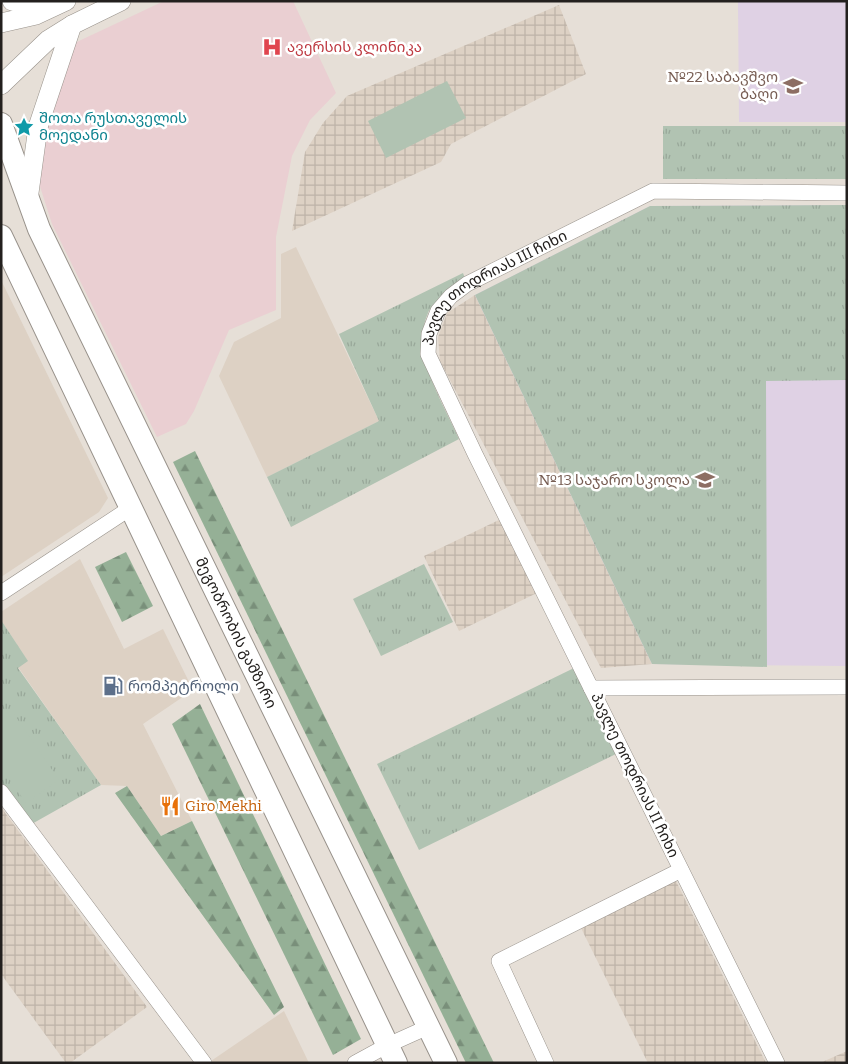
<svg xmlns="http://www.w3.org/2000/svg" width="848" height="1064" font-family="Bitter,'Noto Sans Georgian',serif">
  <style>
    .built { fill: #ddd1c4 }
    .industrial { fill: url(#industrial-grid) }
    .education { fill: #dfd1e4 }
    .medical { fill: #eacfd2 }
    .grass { fill: url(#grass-tufts) }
    .forest { fill: url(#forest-firs) }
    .pitch { fill: #b1c3b2 }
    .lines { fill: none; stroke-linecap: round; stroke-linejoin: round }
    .minor-casing { stroke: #98928b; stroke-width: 16 }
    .tertiary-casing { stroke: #98928b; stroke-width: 20 }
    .primary-casing { stroke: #98928b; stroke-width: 24 }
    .minor { stroke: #fff; stroke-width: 15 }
    .tertiary { stroke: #fff; stroke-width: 19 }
    .primary { stroke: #fff; stroke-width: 22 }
    .labels { text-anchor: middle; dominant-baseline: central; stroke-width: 5; stroke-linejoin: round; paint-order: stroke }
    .health-label { font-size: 15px; fill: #be3a42; stroke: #fff; text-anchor: start }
    .education-label { font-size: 15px; fill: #785e54; stroke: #fff; text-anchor: end }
    .culture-label { font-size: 15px; fill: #0d838f; stroke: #fff; text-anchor: start }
    .street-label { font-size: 15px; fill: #23201e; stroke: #fff }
    .service-label { font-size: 15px; fill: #4e5e75; stroke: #fff; text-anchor: start }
    .food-label { font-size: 15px; fill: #c56008; stroke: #fff; text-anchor: start }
  </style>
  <defs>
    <pattern id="industrial-grid" width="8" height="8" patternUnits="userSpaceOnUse" patternTransform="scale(1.25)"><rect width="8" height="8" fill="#ddd1c4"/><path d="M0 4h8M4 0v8" fill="none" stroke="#bdb3a8"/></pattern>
    <pattern id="grass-tufts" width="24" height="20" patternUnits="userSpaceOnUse" patternTransform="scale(1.25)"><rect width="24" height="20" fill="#b1c3b2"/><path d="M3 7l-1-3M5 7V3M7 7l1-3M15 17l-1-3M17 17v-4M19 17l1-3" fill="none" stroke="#98a799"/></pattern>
    <pattern id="forest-firs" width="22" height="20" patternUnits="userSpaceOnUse" patternTransform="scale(1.25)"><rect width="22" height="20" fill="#95b096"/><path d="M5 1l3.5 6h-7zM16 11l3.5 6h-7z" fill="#798f7a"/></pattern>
  </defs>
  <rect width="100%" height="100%" fill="#e6dfd7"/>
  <g class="built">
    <path d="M 296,247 L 379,421 L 267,477 L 219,376 L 234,342 L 281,318 L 281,254 Z"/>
    <path d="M 1,280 L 108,498 L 99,512 L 1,577 Z"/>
    <path d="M 80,559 L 124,649 L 163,629 L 193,690 L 143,724 L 192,821 L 161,836 L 127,786 L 101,785 L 18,667 L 27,660 L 1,620 L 1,612 Z"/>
    <path d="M 284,1011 L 309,1063 L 208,1063 Z"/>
  </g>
  <g class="industrial">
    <path d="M 559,5 L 586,74 L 451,144 L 441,162 L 292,231 L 305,152 L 323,123 L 347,96 Z"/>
    <path d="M 475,295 L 652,664 L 601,668 L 440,361 L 438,337 L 447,313 Z"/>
    <path d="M 503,518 L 539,592 L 459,631 L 424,556 Z"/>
    <path d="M 1,807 L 147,1007 L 70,1063 L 66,1063 L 1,974 Z"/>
    <path d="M 674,877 L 766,1063 L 648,1063 L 579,924 Z"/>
    <path d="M 847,1051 L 847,1063 L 820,1063 Z"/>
  </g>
  <g class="education">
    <path d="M 738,1 L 847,1 L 847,122 L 739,122 Z"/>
    <path d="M 847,205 L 847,666 L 652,664 L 475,295 L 650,206 Z"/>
  </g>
  <path class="medical" d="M 164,1 L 293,1 L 336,93 L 310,120 L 292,156 L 276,237 L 276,310 L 229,330 L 194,411 L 186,424 L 157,437 L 52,224 L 37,177 L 64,48 Z"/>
  <g class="grass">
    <rect x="663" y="126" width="184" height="53"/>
    <path d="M 847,205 L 847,380 L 766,381 L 767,667 L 652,664 L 475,295 L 650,206 Z"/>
    <path d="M 463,273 L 466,281 C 457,287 431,304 428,313 C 410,353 443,402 459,439 L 291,527 L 267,477 L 379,421 L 339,334 Z"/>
    <path d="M 424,564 L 453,622 L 381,656 L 353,599 Z"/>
    <path d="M 1,620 L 28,661 L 18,668 L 101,785 L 30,825 L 1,786 Z"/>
    <path d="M 574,668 L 616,754 L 419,850 L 377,764 Z"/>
  </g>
  <g class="forest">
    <path d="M 195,451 L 494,1063 L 466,1063 L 173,462 Z"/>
    <path d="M 126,552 L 153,606 L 122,622 L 95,567 Z"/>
    <path d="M 200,704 L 361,1039 L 333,1055 L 172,724 Z"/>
    <path d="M 127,786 L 161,836 L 192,821 L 284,1007 L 274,1015 L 115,793 Z"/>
  </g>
  <g class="pitch">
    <path d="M 447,81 L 466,118 L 386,158 L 368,121 Z"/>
    <path d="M 14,714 L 59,780 L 26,803 L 1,767 L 1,723 Z"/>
  </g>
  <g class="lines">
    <defs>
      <g id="minor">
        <path d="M 1,593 L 132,507"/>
        <path d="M 591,688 L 847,687"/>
        <path d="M 1,792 L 204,1063"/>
        <path d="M 355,1063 L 388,1045 L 428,1027"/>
        <path d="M 546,1063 L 499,961 L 681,870"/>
        <path id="s1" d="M 777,1063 L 475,454 L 428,354 L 429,334 L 438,311 L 451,296 L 467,284 L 653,191 L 847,193"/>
      </g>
      <g id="tertiary">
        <path d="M 12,1 L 33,6 L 50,4"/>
        <path d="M 1,23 L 36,15 L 66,1"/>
        <path d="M 1,85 L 48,40 L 72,25 L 121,1"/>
        <path d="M 28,200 L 38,127 L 72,25"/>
      </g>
      <g id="primary">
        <path id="s2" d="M 1,124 L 39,229 L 446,1063"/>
        <path d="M 1,236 L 396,1063"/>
      </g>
    </defs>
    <use href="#minor" class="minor-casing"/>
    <use href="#tertiary" class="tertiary-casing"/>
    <use href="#primary" class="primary-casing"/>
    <use href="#minor" class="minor"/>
    <use href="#tertiary" class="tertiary"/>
    <use href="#primary" class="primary"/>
  </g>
  <defs>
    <symbol id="hospital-bare" viewBox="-9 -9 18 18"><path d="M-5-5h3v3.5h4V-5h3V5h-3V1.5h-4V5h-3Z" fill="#e0444e" stroke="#fff" stroke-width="2.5" paint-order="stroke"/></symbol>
    <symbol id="school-bare" viewBox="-9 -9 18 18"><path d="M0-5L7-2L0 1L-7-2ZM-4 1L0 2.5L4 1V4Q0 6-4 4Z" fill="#8d6e63" stroke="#fff" stroke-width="2.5" paint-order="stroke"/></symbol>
    <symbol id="sight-bare" viewBox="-9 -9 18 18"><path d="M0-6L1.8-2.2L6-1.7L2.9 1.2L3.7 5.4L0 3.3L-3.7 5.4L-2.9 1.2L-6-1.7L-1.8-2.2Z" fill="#0f9aa8" stroke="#fff" stroke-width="2.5" paint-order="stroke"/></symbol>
    <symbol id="fuel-bare" viewBox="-9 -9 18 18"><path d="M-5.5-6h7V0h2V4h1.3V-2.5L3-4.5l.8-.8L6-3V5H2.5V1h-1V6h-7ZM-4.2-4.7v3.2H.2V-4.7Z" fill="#5c6f8a" stroke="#fff" stroke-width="2.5" paint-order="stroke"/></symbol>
    <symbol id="restaurant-bare" viewBox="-9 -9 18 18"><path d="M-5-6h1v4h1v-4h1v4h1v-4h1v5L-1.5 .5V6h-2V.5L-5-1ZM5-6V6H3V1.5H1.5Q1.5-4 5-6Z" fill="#e8710a" stroke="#fff" stroke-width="2.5" paint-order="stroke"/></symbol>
  </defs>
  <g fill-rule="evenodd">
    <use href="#hospital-bare" x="258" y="33" width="28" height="28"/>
    <use href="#school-bare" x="779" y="72" width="28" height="28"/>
    <use href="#sight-bare" x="10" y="113" width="28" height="28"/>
    <use href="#school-bare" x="691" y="466" width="28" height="28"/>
    <use href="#fuel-bare" x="99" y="672" width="28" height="28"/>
    <use href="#restaurant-bare" x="156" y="792" width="28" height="28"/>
  </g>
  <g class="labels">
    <g class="health-label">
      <text x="287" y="47">ავერსის კლინიკა</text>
    </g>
    <g class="education-label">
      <text x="778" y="77">№22 საბავშვო<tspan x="778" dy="17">ბაღი</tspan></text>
      <text x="690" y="480">№13 საჯარო სკოლა</text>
    </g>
    <g class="culture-label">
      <text x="39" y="118">შოთა რუსთაველის<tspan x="39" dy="17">მოედანი</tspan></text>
    </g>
    <g class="street-label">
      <text stroke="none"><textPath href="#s1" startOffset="892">პავლე თოდრიას III ჩიხი</textPath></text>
      <text stroke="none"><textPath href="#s2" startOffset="561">მეგობრობის გამზირი</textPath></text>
      <text transform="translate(635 775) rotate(64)">პავლე თოდრიას II ჩიხი</text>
    </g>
    <g class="service-label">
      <text x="128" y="686">რომპეტროლი</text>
    </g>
    <g class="food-label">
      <text x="185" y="806">Giro Mekhi</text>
    </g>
  </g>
  <rect width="848" height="1064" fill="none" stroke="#23201e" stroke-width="5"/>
</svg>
